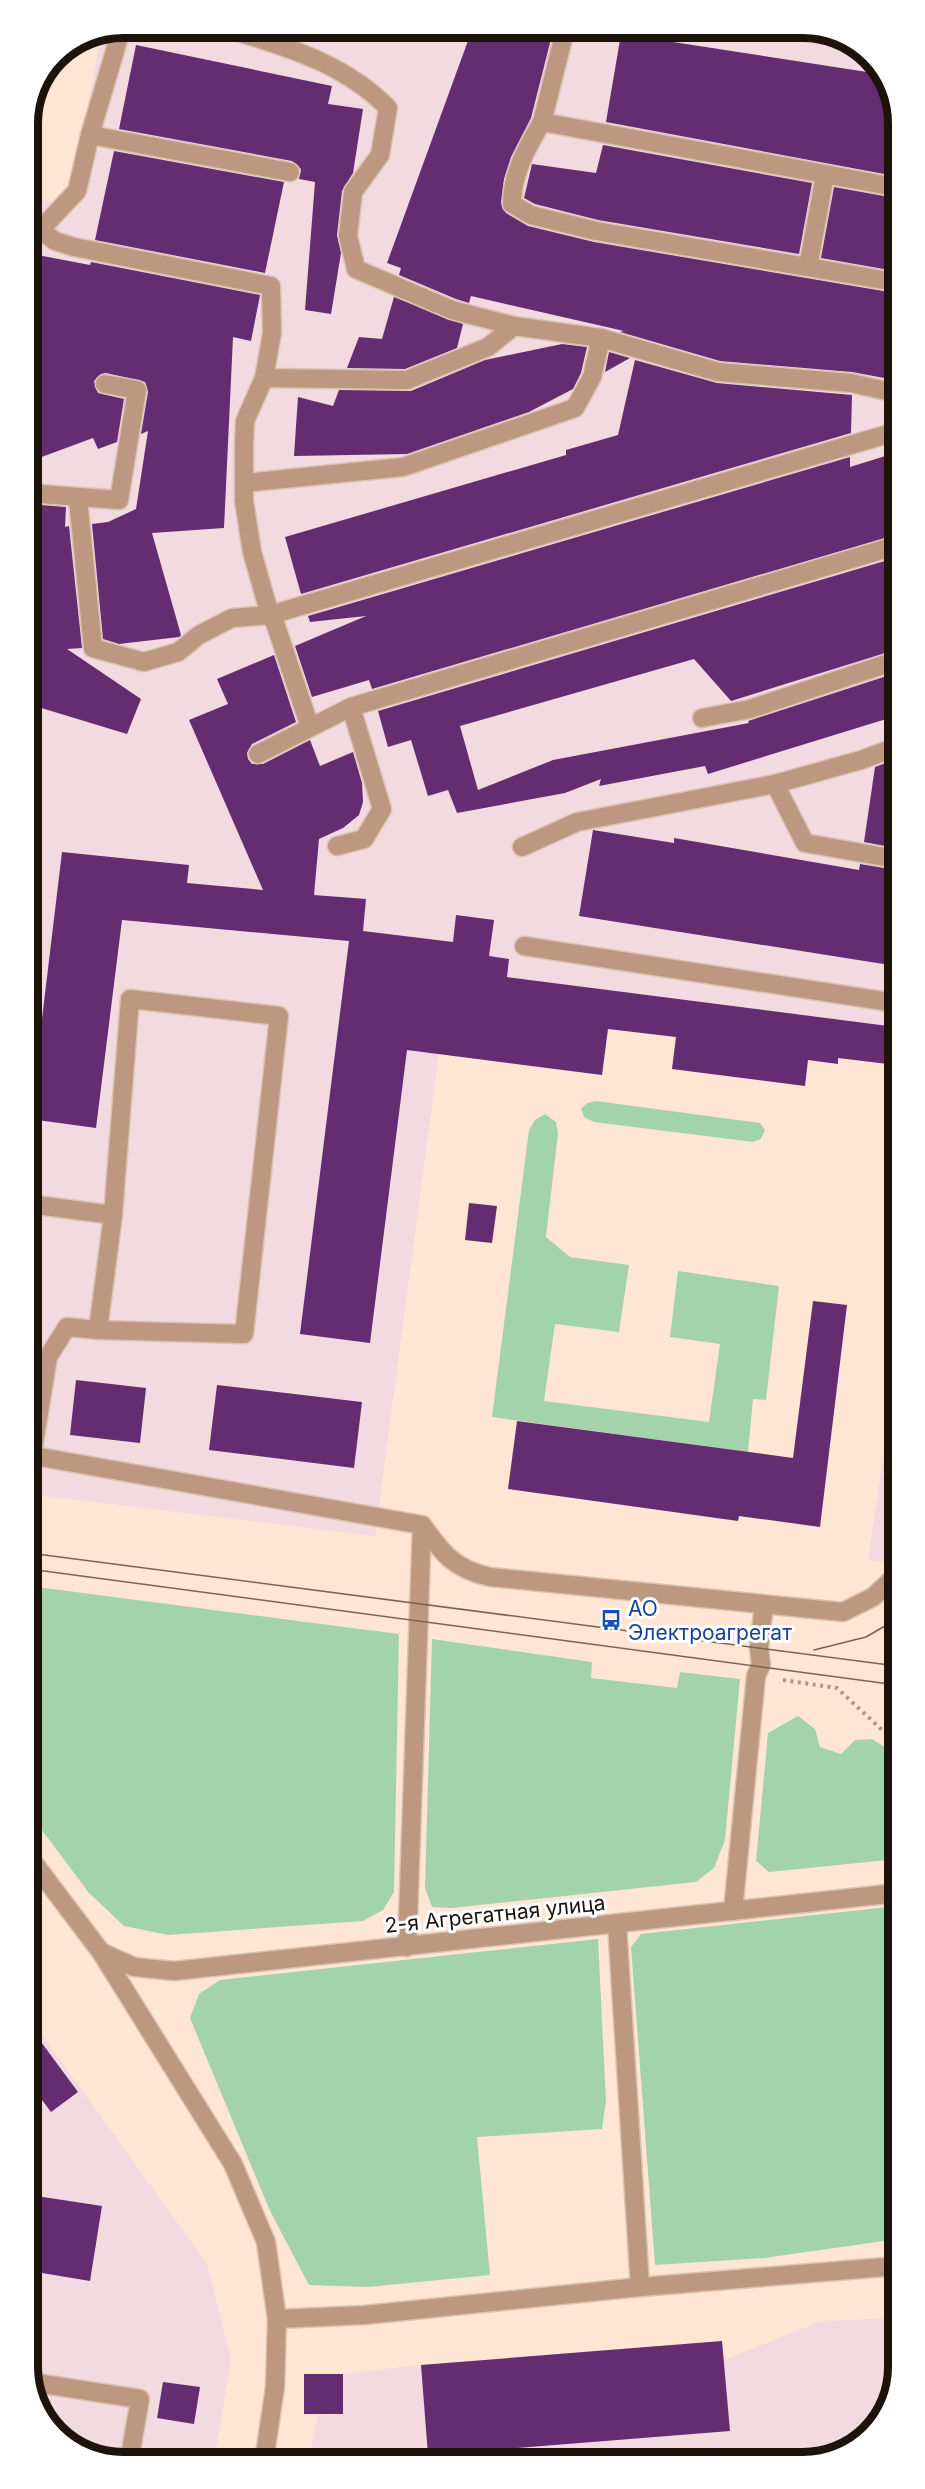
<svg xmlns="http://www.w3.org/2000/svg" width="925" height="2489" font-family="Inter,sans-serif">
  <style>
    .industrial { fill: #f3d9e0 }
    .green { fill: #a3d3ab }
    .building { fill: #642d71 }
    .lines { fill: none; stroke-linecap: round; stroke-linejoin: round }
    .lane-casing { stroke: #dbc3b3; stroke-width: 21 }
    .street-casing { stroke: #dbc3b3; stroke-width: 21 }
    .path { stroke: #ab9788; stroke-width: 4; stroke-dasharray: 3 4.5; stroke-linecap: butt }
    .lane { stroke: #bd9881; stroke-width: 18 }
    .street { stroke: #bd9881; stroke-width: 18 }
    .tram { stroke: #756559; stroke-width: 1.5 }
    .labels { text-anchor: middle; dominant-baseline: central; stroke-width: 6; stroke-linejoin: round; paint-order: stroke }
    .transit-label { font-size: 21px; fill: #164399; stroke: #fff; text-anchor: start }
    .street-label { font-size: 21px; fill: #1d130b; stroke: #fff }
    .rim { fill: none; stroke: #1d130b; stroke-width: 8 }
  </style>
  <rect width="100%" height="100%" fill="#ffe5d3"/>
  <g class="industrial">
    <path d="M 123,27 L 809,27 L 865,50 L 895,97 L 896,1065 L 839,1058 L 838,1064 L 808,1060 L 805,1086 L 672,1069 L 676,1037 L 481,1012 L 446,999 L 375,1536 L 29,1494 L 27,197 L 69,204 L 101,36 Z"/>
    <path d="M 897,1363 L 897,1563 L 868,1560 Z"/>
    <path d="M 30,2018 L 207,2264 L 231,2359 L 214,2461 L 116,2462 L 60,2439 L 30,2392 Z"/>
    <path d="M 898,2318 L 898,2367 L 878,2425 L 828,2459 L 308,2461 L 318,2415 L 343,2414 L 343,2374 L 421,2365 L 722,2341 L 724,2360 L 821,2321 Z"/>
  </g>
  <g class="green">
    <path d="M 596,1101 L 760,1123 L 765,1130 L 761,1139 L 753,1142 L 594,1122 L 584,1117 L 581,1109 L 587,1103 Z"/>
    <path d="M 545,1114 L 556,1122 L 558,1133 L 546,1237 L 570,1257 L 629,1265 L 619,1332 L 555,1324 L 544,1401 L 709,1422 L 720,1344 L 670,1337 L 678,1271 L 779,1286 L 766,1400 L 753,1399 L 748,1452 L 492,1417 L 529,1130 L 535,1120 Z"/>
    <path d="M 29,1586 L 399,1634 L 394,1892 L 383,1910 L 363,1921 L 168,1935 L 124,1926 L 89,1893 L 30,1814 Z"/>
    <path d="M 432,1639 L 592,1662 L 591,1678 L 677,1688 L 680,1672 L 740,1679 L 725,1840 L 714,1868 L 696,1882 L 451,1908 L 432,1907 L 425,1888 Z"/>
    <path d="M 798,1716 L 815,1729 L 820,1747 L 841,1754 L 855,1740 L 872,1739 L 891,1751 L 886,1792 L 897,1809 L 897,1859 L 769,1872 L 756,1861 L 768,1733 Z"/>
    <path d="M 897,1906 L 898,2239 L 764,2258 L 655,2265 L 631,1947 L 641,1934 Z"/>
    <path d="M 598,1939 L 606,2101 L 602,2129 L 477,2137 L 490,2275 L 368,2287 L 309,2285 L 270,2211 L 190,2018 L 199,1994 L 220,1980 Z"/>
  </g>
  <g class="building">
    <path d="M 473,27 L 554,27 L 531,118 L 511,157 L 504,179 L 501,203 L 506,213 L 528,226 L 594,242 L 895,293 L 895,380 L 852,372 L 720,361 L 620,332 L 624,331 L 471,296 L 469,303 L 456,299 L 399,275 L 401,268 L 387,263 Z"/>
    <path d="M 621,34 L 880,74 L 895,97 L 895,176 L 606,122 Z"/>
    <path d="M 136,45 L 332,86 L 328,104 L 363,109 L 353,173 L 342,191 L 337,235 L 341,253 L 331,314 L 305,310 L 315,182 L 299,179 L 301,169 L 292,161 L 119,129 Z"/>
    <path d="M 603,145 L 812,183 L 799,254 L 598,220 L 535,204 L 524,198 L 532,164 L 596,173 Z"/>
    <path d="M 114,151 L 284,182 L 265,273 L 95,240 Z"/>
    <path d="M 834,187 L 895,198 L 895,271 L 821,258 Z"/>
    <path d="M 27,253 L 90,265 L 91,262 L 260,295 L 251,341 L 233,337 L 224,528 L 152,533 L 181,635 L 179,637 L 119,644 L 103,639 L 92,524 L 108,522 L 136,509 L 148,431 L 141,434 L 148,392 L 145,382 L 106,373 L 101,374 L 94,381 L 98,393 L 124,399 L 117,442 L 98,449 L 93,438 L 28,462 Z"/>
    <path d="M 394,297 L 463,324 L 457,348 L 405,369 L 347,368 L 359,337 L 382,339 Z"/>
    <path d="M 562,344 L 587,347 L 581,373 L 573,389 L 529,412 L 407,454 L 294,456 L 298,397 L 333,406 L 339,390 L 411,391 L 485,360 Z"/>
    <path d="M 609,352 L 630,358 L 605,372 Z"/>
    <path d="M 635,360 L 717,383 L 852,395 L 851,433 L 301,594 L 285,537 L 566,455 L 566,450 L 618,435 Z"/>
    <path d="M 895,453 L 895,535 L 372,689 L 369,680 L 312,697 L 295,646 L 366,616 L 310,622 L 308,616 L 850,457 L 850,467 Z"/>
    <path d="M 28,504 L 66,507 L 65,527 L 69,526 L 82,648 L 67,649 L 141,699 L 127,734 L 38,707 L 28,688 Z"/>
    <path d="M 895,558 L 895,650 L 731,701 L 694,659 L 460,726 L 478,790 L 553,760 L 749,723 L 748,721 L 896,673 L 896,716 L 708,774 L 705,766 L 599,786 L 601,779 L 565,793 L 457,813 L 448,790 L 428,796 L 411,740 L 388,747 L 378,711 Z"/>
    <path d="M 274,655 L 296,722 L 252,744 L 247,753 L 248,759 L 252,764 L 263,764 L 310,740 L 320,766 L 353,752 L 362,783 L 363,802 L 359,815 L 343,828 L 319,839 L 314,895 L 366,899 L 363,931 L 453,942 L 456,915 L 494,920 L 489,956 L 509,959 L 507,977 L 896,1027 L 896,1065 L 838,1058 L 838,1064 L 808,1060 L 805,1086 L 672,1069 L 676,1037 L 608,1029 L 602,1075 L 407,1050 L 370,1343 L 300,1334 L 349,941 L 122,920 L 96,1128 L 30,1119 L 62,852 L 189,865 L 187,883 L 263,890 L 189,720 L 228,704 L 217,679 Z"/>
    <path d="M 896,759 L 896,848 L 864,842 L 875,767 Z"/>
    <path d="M 593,830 L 674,843 L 674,838 L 859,870 L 860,864 L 896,870 L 896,966 L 579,916 Z"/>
    <path d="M 469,1203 L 497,1206 L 492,1243 L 465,1240 Z"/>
    <path d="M 813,1301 L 847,1305 L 820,1527 L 739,1516 L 738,1521 L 508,1489 L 517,1421 L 793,1458 Z"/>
    <path d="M 76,1380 L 146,1388 L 140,1443 L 70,1435 Z"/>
    <path d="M 217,1385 L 362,1402 L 354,1468 L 209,1450 Z"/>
    <path d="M 30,2027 L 78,2092 L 51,2112 L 30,2084 Z"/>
    <path d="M 30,2195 L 102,2206 L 90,2281 L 30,2271 Z"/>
    <path d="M 722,2341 L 730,2431 L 428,2455 L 421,2365 Z"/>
    <rect x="304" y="2374" width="39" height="40"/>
    <path d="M 163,2382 L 200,2387 L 194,2424 L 157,2418 Z"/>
  </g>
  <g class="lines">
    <defs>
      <g id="lane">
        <path d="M 222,27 C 282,46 342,61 388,108 L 380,155 L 353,192 L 348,236 L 356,269 L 452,310 L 514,326 L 601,338 L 718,372 L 851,383 L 895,393"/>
        <path d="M 566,27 L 542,122 L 895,187"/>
        <path d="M 542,122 C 527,148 512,173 512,204 L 531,215 L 596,231 L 895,282"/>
        <path d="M 90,135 L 290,172"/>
        <path d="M 27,229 L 40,230 L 77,191 L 90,135 L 122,27"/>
        <path d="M 40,230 L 55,241 L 74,247 L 271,286 L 272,333 L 264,378 L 245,421 L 244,443 L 244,501 L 252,552 L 270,615 L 275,623 L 310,727"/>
        <path d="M 808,267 L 825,175"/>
        <path d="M 264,378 L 407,380 L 488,347 L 514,326"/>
        <path d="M 244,483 L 403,467 L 575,408 L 592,377 L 601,338"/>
        <path d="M 28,493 L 119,500 L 137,390 L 105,384"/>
        <path d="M 78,499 L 93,648 L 144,662 L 178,652 L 199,635 L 232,618 L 270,615 L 895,432"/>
        <path d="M 702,718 L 750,709 L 895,661"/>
        <path d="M 896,747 L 861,760 L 775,784 L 805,843 L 896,859"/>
        <path d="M 258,754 L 351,707 L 895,546"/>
        <path d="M 337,846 L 364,839 L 382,809 L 351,707"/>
        <path d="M 522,847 L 577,822 L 775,784"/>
        <path d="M 524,946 L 896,1003"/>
        <path d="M 29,1204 L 113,1215"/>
        <path d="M 29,1455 L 422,1525 C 443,1554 454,1569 490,1577 L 843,1612 L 873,1597 L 897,1575"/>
        <path d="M 32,1455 L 48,1357 L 67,1327 L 98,1330 L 244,1334 L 279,1016 L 130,999 L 113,1215 L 98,1330"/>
        <path d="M 733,1911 L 756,1676 L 761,1665 L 759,1648 L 764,1605"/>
        <path d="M 617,1924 L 640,2287"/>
        <path d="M 407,1947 L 422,1525"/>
        <path d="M 277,2319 L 365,2315 L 640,2287 L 898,2266"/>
        <path d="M 30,2382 L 140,2399 L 129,2462"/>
      </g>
      <g id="street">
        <path d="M 30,1858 L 101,1952 L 233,2164 L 266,2242 L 277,2319 L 275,2387 L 264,2461"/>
        <path d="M 101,1952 L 134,1967 L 174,1971 L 897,1893"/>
      </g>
    </defs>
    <use href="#lane" class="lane-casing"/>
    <use href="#street" class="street-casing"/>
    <path class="path" d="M 783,1680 L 837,1688 L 897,1744"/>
    <use href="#lane" class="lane"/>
    <use href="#street" class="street"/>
    <g class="tram">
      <path d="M 29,1553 L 897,1666"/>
      <path d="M 29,1569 L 897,1685"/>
      <path d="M 814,1650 L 866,1637 L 897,1619"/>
    </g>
  </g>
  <defs>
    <symbol id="bus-bare" viewBox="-9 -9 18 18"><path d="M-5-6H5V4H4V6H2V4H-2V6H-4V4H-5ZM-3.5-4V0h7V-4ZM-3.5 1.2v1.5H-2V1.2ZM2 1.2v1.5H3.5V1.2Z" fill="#1a4fb4" stroke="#fff" stroke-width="2.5" paint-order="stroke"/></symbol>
  </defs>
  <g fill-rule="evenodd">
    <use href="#bus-bare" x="596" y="1605" width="30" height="30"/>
  </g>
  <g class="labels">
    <g class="transit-label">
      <text x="628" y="1608">АО<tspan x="628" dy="24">Электроагрегат</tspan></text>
    </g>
    <g class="street-label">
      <text transform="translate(495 1914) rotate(-6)">2-я Агрегатная улица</text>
    </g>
  </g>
  <path d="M0 0H925V2489H0ZM123 38H803A85 85 0 0 1 888 123V2367A85 85 0 0 1 803 2452H123A85 85 0 0 1 38 2367V123A85 85 0 0 1 123 38Z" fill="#fff" fill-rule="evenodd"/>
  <path class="rim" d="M123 38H803A85 85 0 0 1 888 123V2367A85 85 0 0 1 803 2452H123A85 85 0 0 1 38 2367V123A85 85 0 0 1 123 38Z"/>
</svg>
